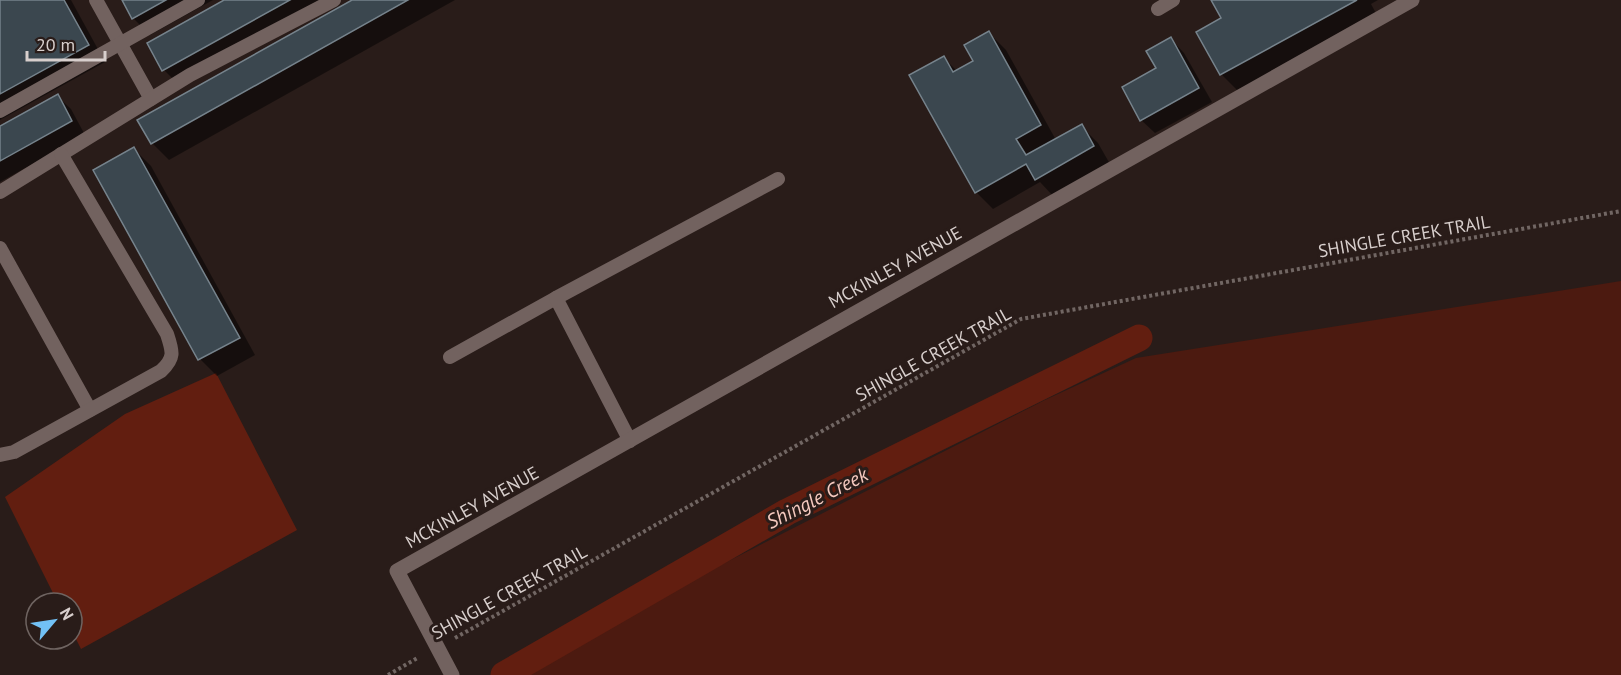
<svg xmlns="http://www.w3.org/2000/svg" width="1621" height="675" font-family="'PT Sans',sans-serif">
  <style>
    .green { fill: #4c1a10 }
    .water { fill: #621e10 }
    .shadow { fill: #0007 }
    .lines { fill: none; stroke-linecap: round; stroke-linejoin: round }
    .canal { stroke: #621e10; stroke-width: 27 }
    .building { fill: #3b474f; stroke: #76838c; stroke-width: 1.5 }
    .path { stroke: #716663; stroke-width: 4; stroke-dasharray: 3 3; stroke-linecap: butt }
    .lane { stroke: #72625f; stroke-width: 14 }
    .street { stroke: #72625f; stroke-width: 15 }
    .labels { text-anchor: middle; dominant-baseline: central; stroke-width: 6; stroke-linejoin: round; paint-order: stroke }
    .street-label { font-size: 18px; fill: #d8cfcd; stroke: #291c19 }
    .water-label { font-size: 20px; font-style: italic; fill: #f6cac0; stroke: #291c19 }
  </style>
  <rect width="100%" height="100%" fill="#291c19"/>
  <path class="green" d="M 1621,281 L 1621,675 L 505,675 L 1045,400 L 1136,358 Z"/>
  <path class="water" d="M 216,373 L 297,530 L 81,649 L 72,631 L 72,603 L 58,603 L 5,497 L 125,414 Z"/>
  <g class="shadow">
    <path d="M 0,0 L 71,0 L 105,62 L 0,120 Z"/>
    <path d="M 123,0 L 213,0 L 150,35 L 133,18 Z"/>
    <path d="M 227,0 L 337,0 L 181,87 L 164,70 Z"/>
    <path d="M 355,0 L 455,0 L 169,160 L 152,143 Z"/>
    <path d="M 1213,0 L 1378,0 L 1371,4 L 1377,15 L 1238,91 L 1221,74 L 1199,32 L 1223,18 Z"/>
    <path d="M 989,33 L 1006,50 L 1056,140 L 1081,126 L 1098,143 L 1110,164 L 1053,196 L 1040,182 L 993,209 L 976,192 L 943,57 L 957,71 L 975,61 Z"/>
    <path d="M 1171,39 L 1184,53 L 1212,102 L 1155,133 L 1141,120 Z"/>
    <path d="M 57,96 L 71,109 L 85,135 L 0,182 L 0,127 Z"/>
    <path d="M 134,149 L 151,166 L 255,355 L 217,376 L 200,359 L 95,170 Z"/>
  </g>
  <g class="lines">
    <path class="canal" d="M 504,675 L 787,512 L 1139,338"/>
  </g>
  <g class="building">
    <path d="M 0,0 L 64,0 L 89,45 L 0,94 Z"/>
    <path d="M 122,0 L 166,0 L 132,19 Z"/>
    <path d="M 224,0 L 290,0 L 162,71 L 147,43 Z"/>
    <path d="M 352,0 L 408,0 L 151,144 L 137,120 Z"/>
    <path d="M 1211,0 L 1357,0 L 1220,75 L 1196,32 L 1221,18 Z"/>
    <path d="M 989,31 L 1041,125 L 1016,139 L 1026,155 L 1082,124 L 1094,146 L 1035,180 L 1026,164 L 975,193 L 909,75 L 944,56 L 953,72 L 973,61 L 964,45 Z"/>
    <path d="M 1171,37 L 1199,88 L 1140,121 L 1122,87 L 1156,68 L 1146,51 Z"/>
    <path d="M 58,94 L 72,121 L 0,161 L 0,126 Z"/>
    <path d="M 134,147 L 240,338 L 198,360 L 93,170 Z"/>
  </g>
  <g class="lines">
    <g class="path">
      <path d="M 455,638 L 1021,319 L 1621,211"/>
      <path d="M 388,675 L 419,657"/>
    </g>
    <g class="lane">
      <path d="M 96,0 L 151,99"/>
      <path d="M 1158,9 L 1173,0"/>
      <path d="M 0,111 L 198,0"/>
      <path d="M 0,192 L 190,75 L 334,0"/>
      <path d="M 0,248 L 90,410"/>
      <path d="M 450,357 L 556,298"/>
      <path d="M 630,441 L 556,298 L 778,179"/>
      <path d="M 0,455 L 14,452 L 161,371 C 175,358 173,352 167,334 L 61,154"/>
    </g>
    <path class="street" d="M 452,675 L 397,571 L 1412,0"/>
  </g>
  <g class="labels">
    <g class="street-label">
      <text transform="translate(1404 236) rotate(-10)">SHINGLE CREEK TRAIL</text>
      <text transform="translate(895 267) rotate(-29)">MCKINLEY AVENUE</text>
      <text transform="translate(933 354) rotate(-29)">SHINGLE CREEK TRAIL</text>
      <text transform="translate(472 507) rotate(-29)">MCKINLEY AVENUE</text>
      <text transform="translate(509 592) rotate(-29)">SHINGLE CREEK TRAIL</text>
    </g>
    <g class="water-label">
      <text transform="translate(817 498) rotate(-27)">Shingle Creek</text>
    </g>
  </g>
  <g transform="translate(54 621) rotate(61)"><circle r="28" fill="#291c19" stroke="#6f6461" stroke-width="1.5"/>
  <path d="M0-4.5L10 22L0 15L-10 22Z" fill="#72c1f5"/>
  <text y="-9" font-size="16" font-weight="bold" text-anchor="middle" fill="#d8cfcd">N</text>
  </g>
  <path d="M27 51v9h78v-9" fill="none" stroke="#d8cfcd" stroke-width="3"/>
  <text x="36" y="51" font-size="18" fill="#d8cfcd" stroke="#291c19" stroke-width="4.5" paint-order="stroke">20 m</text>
</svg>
